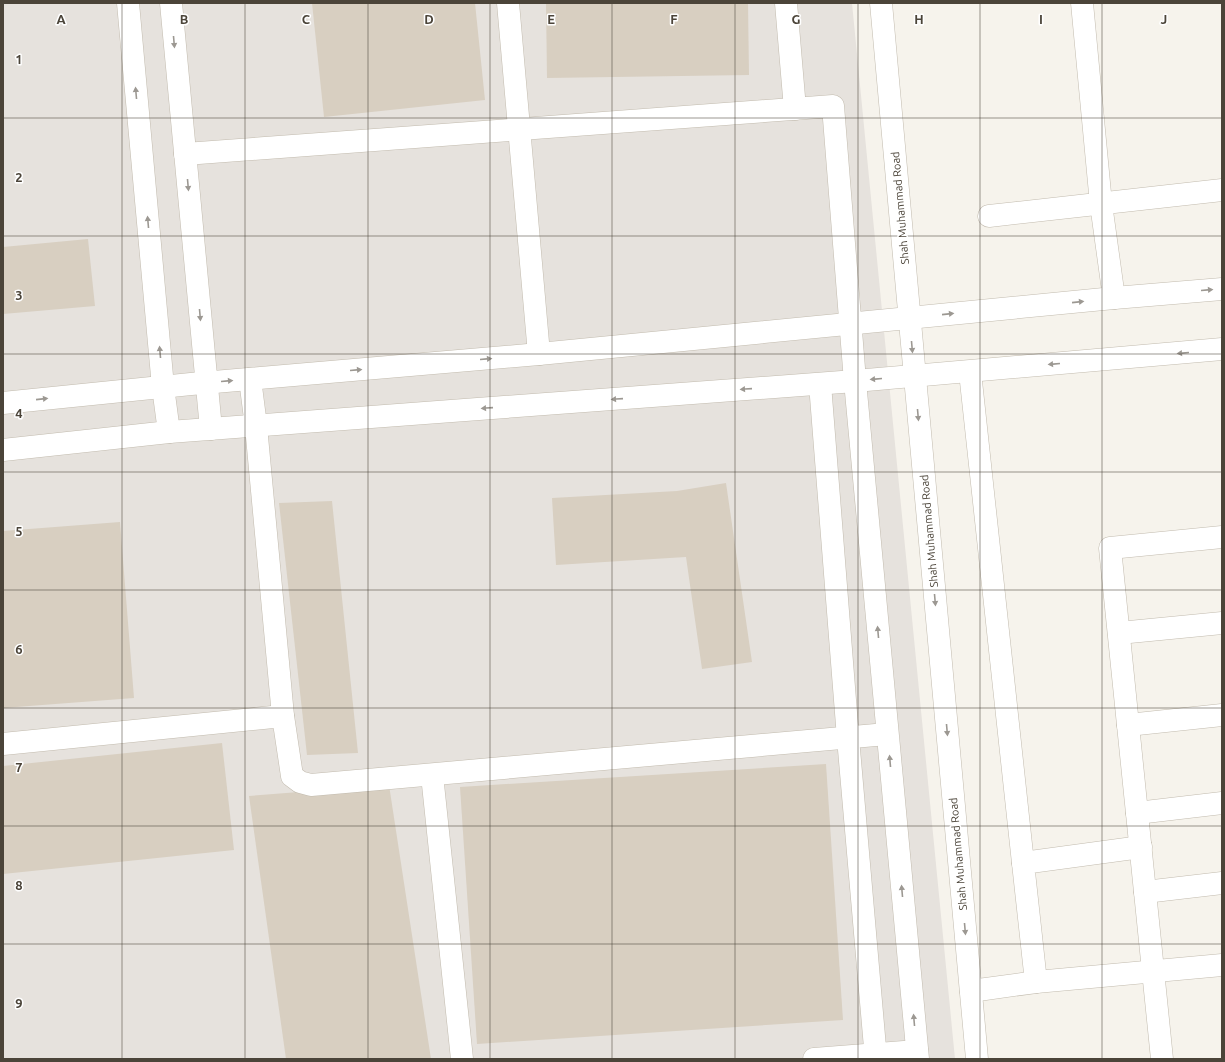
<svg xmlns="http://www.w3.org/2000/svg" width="1225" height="1062" font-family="Ubuntu,sans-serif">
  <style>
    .industrial { fill: #e6e2dd }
    .building { fill: #d8cfc1 }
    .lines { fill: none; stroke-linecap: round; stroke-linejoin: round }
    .minor-casing { stroke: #c2bbae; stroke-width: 23 }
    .minor { stroke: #fff; stroke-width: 22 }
    .oneway { fill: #9c9892 }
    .grid { fill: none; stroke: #4b4439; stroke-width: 1; stroke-opacity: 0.55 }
    .labels { text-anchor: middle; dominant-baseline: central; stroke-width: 3; stroke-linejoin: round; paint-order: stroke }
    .street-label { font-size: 11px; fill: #4b4439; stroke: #fff }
    .grid-label { font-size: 13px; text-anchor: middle; font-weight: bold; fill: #4b4439; stroke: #fff; stroke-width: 3; stroke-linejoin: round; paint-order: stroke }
  </style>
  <rect width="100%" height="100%" fill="#f6f3ec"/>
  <path class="industrial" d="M 3,3 L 852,3 L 955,1059 L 3,1059 Z"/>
  <g class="building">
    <path d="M 312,3 L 475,3 L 485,100 L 324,117 Z"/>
    <path d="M 546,3 L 748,3 L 749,75 L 547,78 Z"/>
    <path d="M 88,239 L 95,306 L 3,314 L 3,247 Z"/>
    <path d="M 726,483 L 752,662 L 702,669 L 686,557 L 556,565 L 552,498 L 677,491 Z"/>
    <path d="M 332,501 L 358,753 L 307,755 L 279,503 Z"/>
    <path d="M 120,522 L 134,698 L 3,708 L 3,531 Z"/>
    <path d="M 222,743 L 234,850 L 3,874 L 3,766 Z"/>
    <path d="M 826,764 L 843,1020 L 477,1044 L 460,787 Z"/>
    <path d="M 389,785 L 431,1059 L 286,1059 L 249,796 Z"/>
  </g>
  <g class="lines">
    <defs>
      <g id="minor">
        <path d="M 128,3 L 163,387 L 169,432"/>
        <path d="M 171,3 L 211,429"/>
        <path d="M 508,3 L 539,354"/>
        <path d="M 786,3 L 795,109"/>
        <path d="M 881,3 L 977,1059"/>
        <path d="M 1082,3 L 1101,204 L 1114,298"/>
        <path d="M 185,154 L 833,106 L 855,381 L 918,1059"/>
        <path d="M 989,216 L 1222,190"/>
        <path d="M 970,372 L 1023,863"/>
        <path d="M 250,379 L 256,426 L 283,716"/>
        <path d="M 820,384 L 848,738 L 876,1059"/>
        <path d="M 3,403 L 191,384 L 539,354 L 1114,298 L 1222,289"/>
        <path d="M 3,450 L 169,432 L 855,381 L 1222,349"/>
        <path d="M 1119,633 L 1222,623"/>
        <path d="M 1128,725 L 1222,715"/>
        <path d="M 3,744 L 283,716 L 292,776 L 300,782 L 311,785 L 887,734"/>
        <path d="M 432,775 L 462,1059"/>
        <path d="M 1137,813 L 1222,803"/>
        <path d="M 1145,892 L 1222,883"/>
        <path d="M 1036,982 L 1023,863 L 1141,847"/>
        <path d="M 971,991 L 1036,982 L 1222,965"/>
        <path d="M 814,1059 L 917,1051"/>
        <path d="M 1162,1059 L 1110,548 L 1222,537"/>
      </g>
    </defs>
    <use href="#minor" class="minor-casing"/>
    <use href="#minor" class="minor"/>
  </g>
  <defs><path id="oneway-solid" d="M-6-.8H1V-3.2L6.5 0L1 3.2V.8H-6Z"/></defs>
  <g class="oneway">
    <use href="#oneway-solid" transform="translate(174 42) rotate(85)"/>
    <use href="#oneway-solid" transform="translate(136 93) rotate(-95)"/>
    <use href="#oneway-solid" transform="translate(188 185) rotate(85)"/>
    <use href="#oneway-solid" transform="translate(148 222) rotate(-95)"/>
    <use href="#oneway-solid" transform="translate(1207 290) rotate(-5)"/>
    <use href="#oneway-solid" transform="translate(1078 302) rotate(-6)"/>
    <use href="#oneway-solid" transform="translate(948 314) rotate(-6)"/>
    <use href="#oneway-solid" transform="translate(200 315) rotate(85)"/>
    <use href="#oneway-solid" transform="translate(912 347) rotate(85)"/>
    <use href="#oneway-solid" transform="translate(160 352) rotate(-95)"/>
    <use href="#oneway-solid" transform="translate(1183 353) rotate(175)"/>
    <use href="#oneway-solid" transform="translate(486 359) rotate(-5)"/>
    <use href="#oneway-solid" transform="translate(1054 364) rotate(175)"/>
    <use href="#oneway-solid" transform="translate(356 370) rotate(-5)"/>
    <use href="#oneway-solid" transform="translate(876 379) rotate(175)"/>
    <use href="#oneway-solid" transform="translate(227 381) rotate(-5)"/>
    <use href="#oneway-solid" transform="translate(746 389) rotate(176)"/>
    <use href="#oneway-solid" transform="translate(42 399) rotate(-6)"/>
    <use href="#oneway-solid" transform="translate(617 399) rotate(176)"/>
    <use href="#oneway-solid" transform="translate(487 408) rotate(176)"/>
    <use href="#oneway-solid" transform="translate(918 415) rotate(85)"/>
    <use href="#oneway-solid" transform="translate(935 600) rotate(85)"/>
    <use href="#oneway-solid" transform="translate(878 632) rotate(-95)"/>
    <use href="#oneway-solid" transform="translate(947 730) rotate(85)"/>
    <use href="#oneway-solid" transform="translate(890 761) rotate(-95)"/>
    <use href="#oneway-solid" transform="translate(902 891) rotate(-95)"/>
    <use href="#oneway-solid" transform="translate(965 929) rotate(85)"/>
    <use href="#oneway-solid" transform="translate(914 1020) rotate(-95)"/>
  </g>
  <path class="grid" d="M 122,3 L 122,1059M 245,3 L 245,1059M 368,3 L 368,1059M 490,3 L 490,1059M 612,3 L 612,1059M 735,3 L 735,1059M 858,3 L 858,1059M 980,3 L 980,1059M 1102,3 L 1102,1059M 3,118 L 1222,118M 3,236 L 1222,236M 3,354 L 1222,354M 3,472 L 1222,472M 3,590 L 1222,590M 3,708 L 1222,708M 3,826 L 1222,826M 3,944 L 1222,944"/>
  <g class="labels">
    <g class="street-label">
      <text transform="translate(900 208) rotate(-95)">Shah Muhammad Road</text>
      <text transform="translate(929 531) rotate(-95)">Shah Muhammad Road</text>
      <text transform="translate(958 854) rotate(-95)">Shah Muhammad Road</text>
    </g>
  </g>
  <g class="grid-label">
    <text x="61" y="24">A</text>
    <text x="184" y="24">B</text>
    <text x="306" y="24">C</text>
    <text x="429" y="24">D</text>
    <text x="551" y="24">E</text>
    <text x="674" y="24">F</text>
    <text x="796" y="24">G</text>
    <text x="919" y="24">H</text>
    <text x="1041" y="24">I</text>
    <text x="1164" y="24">J</text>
    <text x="19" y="64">1</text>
    <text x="19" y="182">2</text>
    <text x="19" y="300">3</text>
    <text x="19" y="418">4</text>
    <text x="19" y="536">5</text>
    <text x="19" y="654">6</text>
    <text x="19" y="772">7</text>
    <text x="19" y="890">8</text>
    <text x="19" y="1008">9</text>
  </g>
  <rect width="1225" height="1062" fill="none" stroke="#4b4439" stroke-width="8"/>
</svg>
